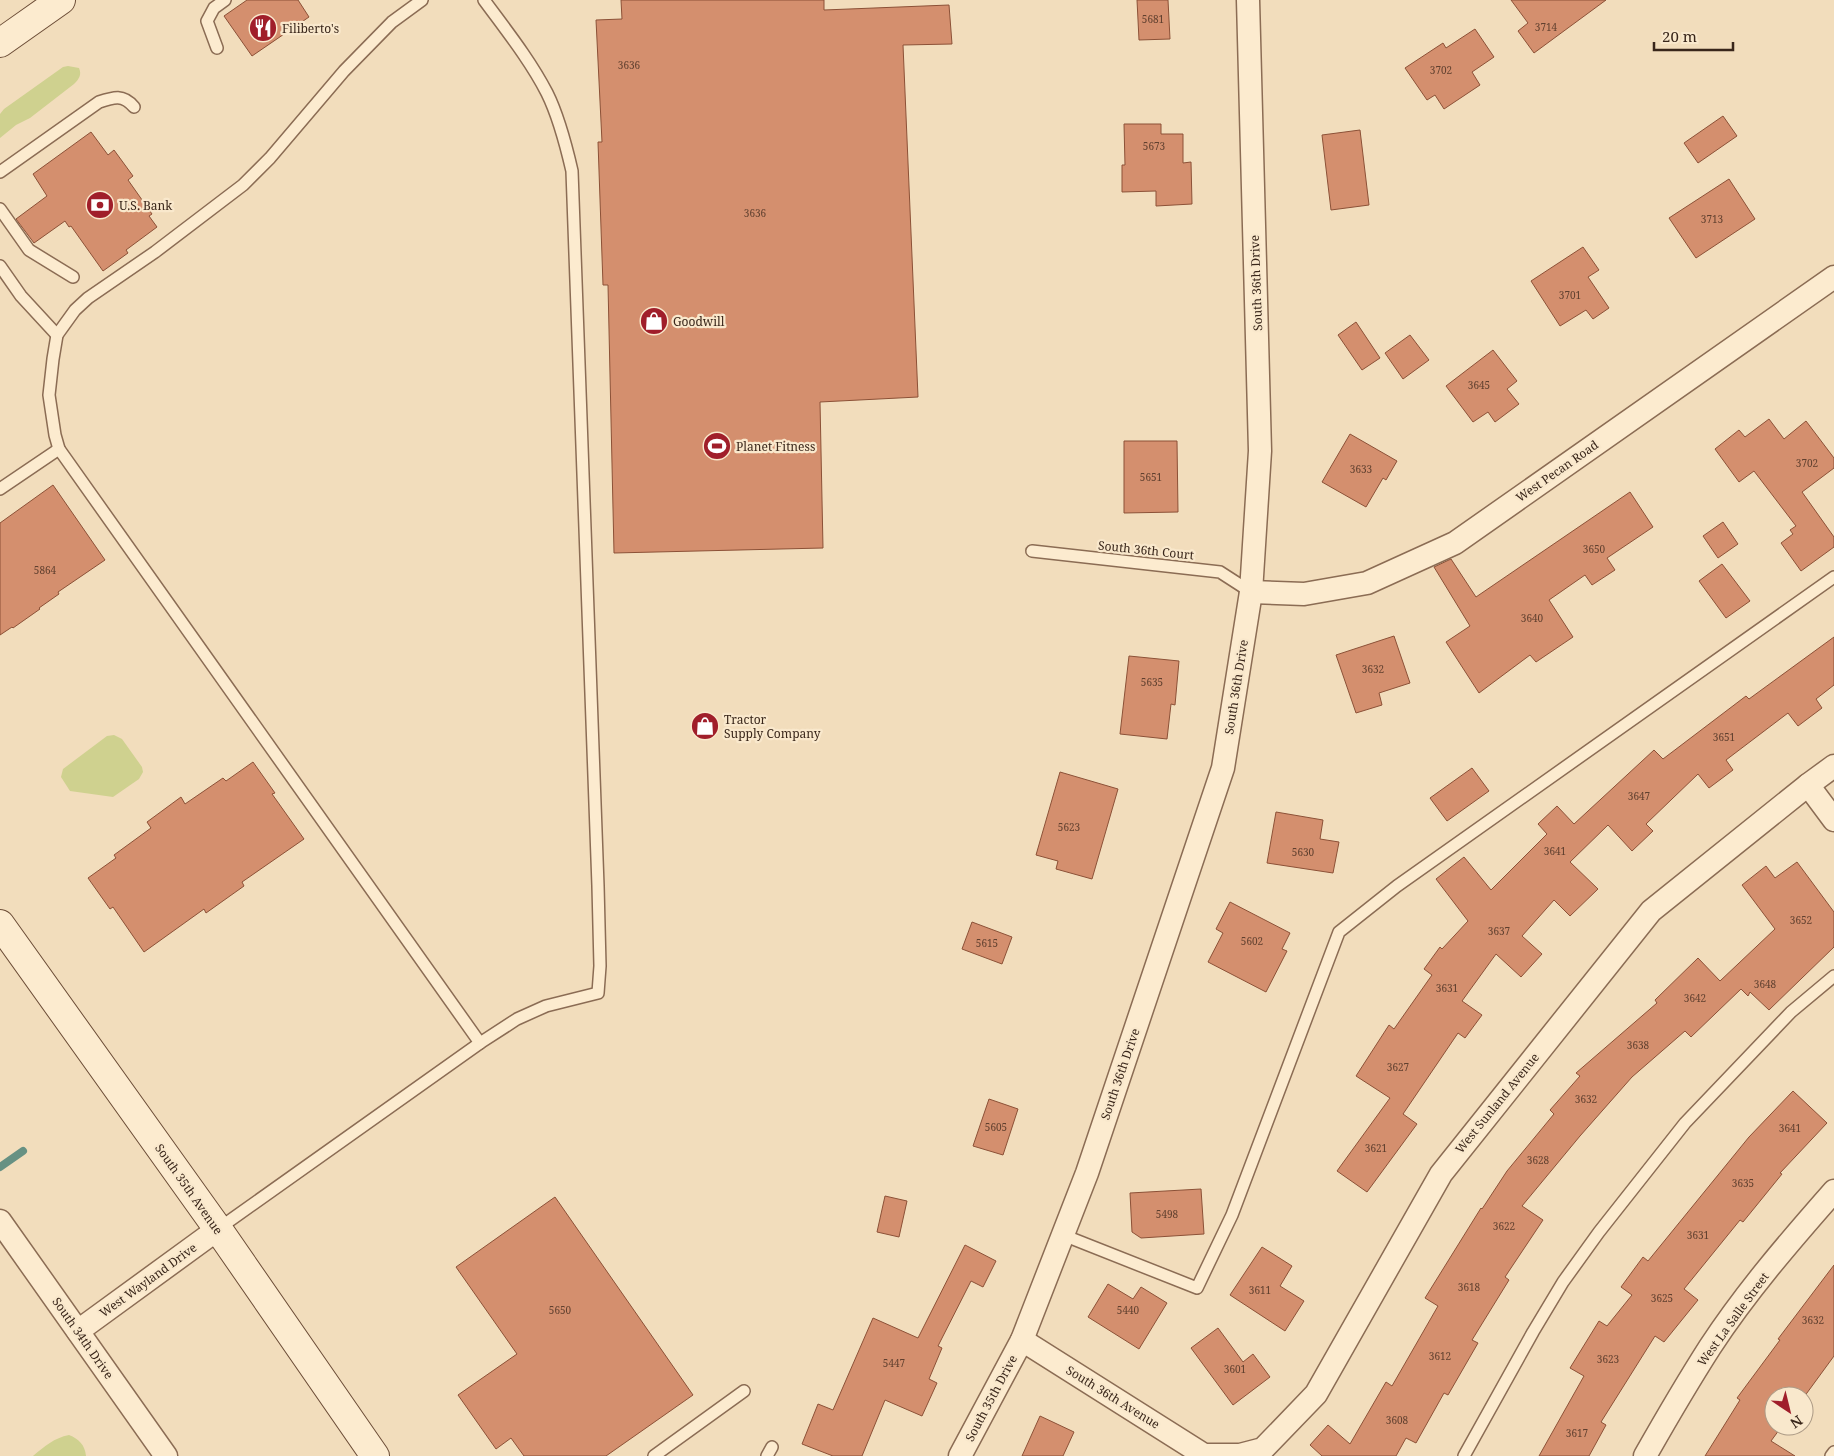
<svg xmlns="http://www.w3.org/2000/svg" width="1834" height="1456" font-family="'Noto Serif',serif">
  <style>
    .green { fill: #cfd18f }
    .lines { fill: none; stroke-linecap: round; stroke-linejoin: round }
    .stream { stroke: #679183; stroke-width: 8 }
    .building { fill: #d48f6e; stroke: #8c5137 }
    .service-casing { stroke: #8b6c54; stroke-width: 14 }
    .minor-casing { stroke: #8b6c54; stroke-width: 25 }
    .secondary-casing { stroke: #6c4d37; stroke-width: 30 }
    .service { stroke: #fcebcf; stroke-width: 11 }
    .minor { stroke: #fcebcf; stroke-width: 22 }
    .secondary { stroke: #fcebcf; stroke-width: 28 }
    .labels { text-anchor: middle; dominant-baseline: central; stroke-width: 4.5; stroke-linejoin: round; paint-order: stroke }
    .number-label { font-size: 10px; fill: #60402f }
    .poi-label { font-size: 12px; fill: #39261a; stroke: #f9e8cc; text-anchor: start }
    .street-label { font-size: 12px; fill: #39261a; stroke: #f9e8cc }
  </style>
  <rect width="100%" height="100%" fill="#f2ddbc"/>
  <g class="green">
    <path d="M 68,66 L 79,68 C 82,75 79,79 74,84 L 30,118 L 16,125 L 0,138 L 0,114 L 4,109 L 63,67 Z"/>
    <path d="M 114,735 L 122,739 L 142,767 L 143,772 L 139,779 L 113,797 L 70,791 L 61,777 L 63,769 L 107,736 Z"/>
    <path d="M 69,1435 C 79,1439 85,1445 86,1456 L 33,1456 C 45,1446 54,1438 69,1435 Z"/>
  </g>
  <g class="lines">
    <path class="stream" d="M 0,1167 L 23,1151"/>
  </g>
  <g class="building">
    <path d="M 247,0 L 298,0 L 309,17 L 252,56 L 224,16 Z"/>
    <path d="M 621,0 L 824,0 L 824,10 L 949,5 L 952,44 L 903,45 L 918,397 L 820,402 L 823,548 L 614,553 L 608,285 L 603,285 L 598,142 L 602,142 L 596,20 L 622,19 Z"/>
    <path d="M 1137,0 L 1168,0 L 1170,39 L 1139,40 Z"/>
    <path d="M 1511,0 L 1606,0 L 1534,53 L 1518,31 L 1528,23 Z"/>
    <path d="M 1475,29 L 1494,57 L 1472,72 L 1480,85 L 1444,109 L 1435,95 L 1427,100 L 1405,68 L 1443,43 L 1446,48 Z"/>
    <path d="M 1723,116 L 1737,136 L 1698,163 L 1684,143 Z"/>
    <path d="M 1124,124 L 1161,124 L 1161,134 L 1183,134 L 1183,163 L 1191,162 L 1192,204 L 1156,206 L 1156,191 L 1122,192 L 1122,165 L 1125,165 Z"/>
    <path d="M 1360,130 L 1369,205 L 1331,210 L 1322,135 Z"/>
    <path d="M 91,132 L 108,155 L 114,150 L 133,176 L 128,180 L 152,214 L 149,216 L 157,227 L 126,250 L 128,253 L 103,271 L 71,226 L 69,227 L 65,221 L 34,243 L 16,219 L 47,196 L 33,174 Z"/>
    <path d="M 1729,179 L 1755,219 L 1696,258 L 1669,218 Z"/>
    <path d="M 1583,247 L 1599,270 L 1588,277 L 1609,308 L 1593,319 L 1586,310 L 1560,326 L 1531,281 Z"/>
    <path d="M 1356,322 L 1380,358 L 1362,370 L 1338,335 Z"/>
    <path d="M 1410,335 L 1429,360 L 1403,379 L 1385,353 Z"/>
    <path d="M 1493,350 L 1517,381 L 1507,389 L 1519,404 L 1495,422 L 1488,412 L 1473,422 L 1446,386 Z"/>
    <path d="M 1769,419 L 1784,439 L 1806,421 L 1834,458 L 1834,468 L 1802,492 L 1834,537 L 1834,547 L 1801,571 L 1781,543 L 1793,534 L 1790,530 L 1796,526 L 1754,471 L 1739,482 L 1715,449 L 1739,430 L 1745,437 Z"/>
    <path d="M 1350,434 L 1397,461 L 1386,480 L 1383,478 L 1366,507 L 1322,482 Z"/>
    <path d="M 1124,441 L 1177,441 L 1178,512 L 1124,513 Z"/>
    <path d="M 53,485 L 105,560 L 58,592 L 59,594 L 39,608 L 40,609 L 13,628 L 12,627 L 0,635 L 0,523 Z"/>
    <path d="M 1630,492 L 1653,527 L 1607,558 L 1615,570 L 1592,585 L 1585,575 L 1549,600 L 1573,637 L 1536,662 L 1530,655 L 1479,693 L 1446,642 L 1470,626 L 1434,567 L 1451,559 L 1476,597 Z"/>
    <path d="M 1723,522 L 1738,544 L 1718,558 L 1703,536 Z"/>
    <path d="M 1722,564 L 1750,601 L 1726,618 L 1699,581 Z"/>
    <path d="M 1394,636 L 1410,683 L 1379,693 L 1382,705 L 1356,713 L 1336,655 Z"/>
    <path d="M 1834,637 L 1834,685 L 1816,699 L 1822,708 L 1798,726 L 1788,713 L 1726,760 L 1733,770 L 1709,788 L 1698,774 L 1646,824 L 1653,831 L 1632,851 L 1608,825 L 1570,862 L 1598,889 L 1570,916 L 1554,900 L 1522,936 L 1542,954 L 1521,977 L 1496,954 L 1462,1001 L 1482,1015 L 1465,1038 L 1458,1033 L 1403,1114 L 1417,1124 L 1367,1192 L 1337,1171 L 1390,1098 L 1356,1076 L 1389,1025 L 1394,1029 L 1432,975 L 1424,969 L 1440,947 L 1442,949 L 1468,921 L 1436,879 L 1464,857 L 1491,890 L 1547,834 L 1538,824 L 1557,806 L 1574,824 L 1654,750 L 1663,759 L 1746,696 L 1749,699 Z"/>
    <path d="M 1129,656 L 1179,661 L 1175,705 L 1171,704 L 1167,739 L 1120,734 Z"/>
    <path d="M 253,762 L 275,793 L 272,794 L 304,839 L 242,882 L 244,886 L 206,913 L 204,909 L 144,952 L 113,907 L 110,909 L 88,878 L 116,858 L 114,855 L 151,828 L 147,822 L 181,797 L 185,804 L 223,778 L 226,781 Z"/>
    <path d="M 1472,768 L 1489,791 L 1447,821 L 1430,798 Z"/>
    <path d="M 1060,772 L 1118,789 L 1092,879 L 1056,869 L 1058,861 L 1036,855 Z"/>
    <path d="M 1276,812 L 1323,820 L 1320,839 L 1339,842 L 1333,873 L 1267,863 Z"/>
    <path d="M 1797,862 L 1834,912 L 1834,947 L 1769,1010 L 1750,992 L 1748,996 L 1741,989 L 1691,1037 L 1685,1031 L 1632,1077 L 1580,1136 L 1522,1206 L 1543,1220 L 1505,1277 L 1509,1280 L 1472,1340 L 1478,1343 L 1448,1395 L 1444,1393 L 1416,1443 L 1406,1438 L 1396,1456 L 1322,1456 L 1310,1445 L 1328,1425 L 1350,1444 L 1386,1382 L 1392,1386 L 1438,1306 L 1425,1298 L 1481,1208 L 1482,1209 L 1507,1171 L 1554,1114 L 1550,1110 L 1580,1076 L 1576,1073 L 1657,1003 L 1655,1000 L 1698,958 L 1720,981 L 1775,929 L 1742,885 L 1766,866 L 1775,878 Z"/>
    <path d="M 1230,902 L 1290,933 L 1282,949 L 1287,951 L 1266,992 L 1208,962 L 1223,933 L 1216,929 Z"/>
    <path d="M 972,922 L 1012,937 L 1002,964 L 962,949 Z"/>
    <path d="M 1793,1091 L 1827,1123 L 1780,1173 L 1782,1174 L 1743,1222 L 1740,1220 L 1684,1289 L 1698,1300 L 1664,1342 L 1655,1336 L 1601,1422 L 1606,1425 L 1589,1456 L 1539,1456 L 1584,1376 L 1570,1368 L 1599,1321 L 1607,1326 L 1632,1295 L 1621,1287 L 1643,1257 L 1648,1261 L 1749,1137 Z"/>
    <path d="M 989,1099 L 1018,1109 L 1003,1155 L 973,1146 Z"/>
    <path d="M 1201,1189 L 1204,1234 L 1141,1238 L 1132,1232 L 1130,1193 Z"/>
    <path d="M 885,1196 L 907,1201 L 899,1237 L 877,1232 Z"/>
    <path d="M 555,1197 L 693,1395 L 606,1456 L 524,1456 L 511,1438 L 496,1449 L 458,1395 L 517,1354 L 456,1267 Z"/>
    <path d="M 965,1245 L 996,1261 L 983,1287 L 971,1281 L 938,1346 L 942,1348 L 929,1379 L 937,1383 L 922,1416 L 885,1400 L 862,1456 L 833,1456 L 802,1444 L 818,1404 L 833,1410 L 873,1318 L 918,1338 Z"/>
    <path d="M 1262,1247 L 1292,1266 L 1280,1286 L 1304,1301 L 1285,1331 L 1230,1295 Z"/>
    <path d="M 1834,1265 L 1834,1356 L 1804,1397 L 1774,1396 L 1774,1426 L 1782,1426 L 1771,1441 L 1795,1456 L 1705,1456 L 1740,1400 L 1737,1398 L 1780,1340 L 1778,1339 Z"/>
    <path d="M 1108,1284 L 1133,1299 L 1141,1287 L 1167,1303 L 1139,1349 L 1088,1317 Z"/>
    <path d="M 1218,1328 L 1243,1362 L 1253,1354 L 1270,1377 L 1233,1405 L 1191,1348 Z"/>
    <path d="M 1040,1416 L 1074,1432 L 1063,1456 L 1022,1456 Z"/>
  </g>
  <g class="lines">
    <defs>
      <g id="service">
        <path d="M 422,0 L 392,22 L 344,71 L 270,158 L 243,185 L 155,252 L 88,298 L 75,310 L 57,335 L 53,359 L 49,395 L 55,435 L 59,449 L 480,1043"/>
        <path d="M 217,48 L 207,21 L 214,8 L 225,0"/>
        <path d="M 0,172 L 99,102 C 114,97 123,94 134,107"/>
        <path d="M 0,209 L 29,250 L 73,277"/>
        <path d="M 0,266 L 21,296 L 57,335"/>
        <path d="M 0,489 L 59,449"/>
        <path d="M 1032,551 L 1220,572 L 1251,592"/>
        <path d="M 218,1229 L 480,1043 L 517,1019 L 546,1006 L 598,993 L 600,966 L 598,886 L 572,171 C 566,145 559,117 547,93 C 530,60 506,30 484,0"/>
        <path d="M 1063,1235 L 1197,1288 L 1232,1215 L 1339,932 L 1397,886 L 1834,577"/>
        <path d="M 654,1456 L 744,1391"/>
        <path d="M 767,1456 L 772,1447"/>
        <path d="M 1464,1456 L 1533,1332 L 1563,1282 L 1599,1232 L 1685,1123 L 1791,1012 L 1834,976"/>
        <path d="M 1831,1456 L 1834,1452"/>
      </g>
      <g id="minor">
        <path d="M 1251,592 L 1304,594 L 1367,583 L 1455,543 L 1834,277"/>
        <path d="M 1808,785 L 1834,820"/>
        <path d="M 0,1221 L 166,1456"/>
        <path d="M 78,1331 L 218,1229"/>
        <path d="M 1022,1340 L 1204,1455 L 1240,1455 L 1263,1449 L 1316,1394 L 1441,1174 L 1651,911 L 1808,785 L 1834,766"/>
        <path d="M 960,1456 L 1022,1340 L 1087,1173 L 1223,768 L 1251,592 L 1260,451 L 1248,0"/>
        <path d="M 1645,1456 C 1666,1419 1687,1383 1710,1347 C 1746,1292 1790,1241 1834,1191"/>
      </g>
      <g id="secondary">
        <path d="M 0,43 L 61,0"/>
        <path d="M 0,924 L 218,1229 L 375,1456"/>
      </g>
    </defs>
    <use href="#service" class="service-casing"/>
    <use href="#minor" class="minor-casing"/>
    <use href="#secondary" class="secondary-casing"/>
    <use href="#service" class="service"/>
    <use href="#minor" class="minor"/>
    <use href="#secondary" class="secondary"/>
  </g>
  <defs>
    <symbol id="restaurant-disc" viewBox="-11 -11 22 22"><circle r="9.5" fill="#a01e2a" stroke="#f9e8cc"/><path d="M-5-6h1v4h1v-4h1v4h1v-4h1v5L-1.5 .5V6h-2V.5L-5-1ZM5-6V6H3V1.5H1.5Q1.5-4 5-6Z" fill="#fff"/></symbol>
    <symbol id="bank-disc" viewBox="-11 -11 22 22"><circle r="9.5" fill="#a01e2a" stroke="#f9e8cc"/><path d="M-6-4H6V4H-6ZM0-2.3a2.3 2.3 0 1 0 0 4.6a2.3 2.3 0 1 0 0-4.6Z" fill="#fff"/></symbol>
    <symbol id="shop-disc" viewBox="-11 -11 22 22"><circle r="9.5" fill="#a01e2a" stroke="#f9e8cc"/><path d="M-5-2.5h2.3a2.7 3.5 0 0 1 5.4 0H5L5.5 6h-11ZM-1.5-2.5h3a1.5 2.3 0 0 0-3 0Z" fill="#fff"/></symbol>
    <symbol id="stadium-disc" viewBox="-11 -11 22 22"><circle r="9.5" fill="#a01e2a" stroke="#f9e8cc"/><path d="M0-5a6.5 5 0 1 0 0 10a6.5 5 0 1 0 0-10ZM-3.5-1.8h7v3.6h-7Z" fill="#fff"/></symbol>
  </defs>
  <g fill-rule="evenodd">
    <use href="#restaurant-disc" x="247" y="12" width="32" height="32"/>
    <use href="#bank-disc" x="84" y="189" width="32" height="32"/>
    <use href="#shop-disc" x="638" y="305" width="32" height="32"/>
    <use href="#stadium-disc" x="701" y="430" width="32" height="32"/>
    <use href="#shop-disc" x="689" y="710" width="32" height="32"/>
  </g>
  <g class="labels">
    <g class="number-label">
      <text x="1153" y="19">5681</text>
      <text x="1546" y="27">3714</text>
      <text x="629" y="65">3636</text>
      <text x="1441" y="70">3702</text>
      <text x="1154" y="146">5673</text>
      <text x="755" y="213">3636</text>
      <text x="1712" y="219">3713</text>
      <text x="1570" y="295">3701</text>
      <text x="1479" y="385">3645</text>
      <text x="1807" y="463">3702</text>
      <text x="1361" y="469">3633</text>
      <text x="1151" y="477">5651</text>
      <text x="1594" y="549">3650</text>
      <text x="45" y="570">5864</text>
      <text x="1532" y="618">3640</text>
      <text x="1373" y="669">3632</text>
      <text x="1152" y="682">5635</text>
      <text x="1724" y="737">3651</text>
      <text x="1639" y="796">3647</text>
      <text x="1069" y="827">5623</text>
      <text x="1555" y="851">3641</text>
      <text x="1303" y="852">5630</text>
      <text x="1801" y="920">3652</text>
      <text x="1499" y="931">3637</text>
      <text x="1252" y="941">5602</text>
      <text x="987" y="943">5615</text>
      <text x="1765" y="984">3648</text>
      <text x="1447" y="988">3631</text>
      <text x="1695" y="998">3642</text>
      <text x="1638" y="1045">3638</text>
      <text x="1398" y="1067">3627</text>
      <text x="1586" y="1099">3632</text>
      <text x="996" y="1127">5605</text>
      <text x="1790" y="1128">3641</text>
      <text x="1376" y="1148">3621</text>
      <text x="1538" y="1160">3628</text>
      <text x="1743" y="1183">3635</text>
      <text x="1167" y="1214">5498</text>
      <text x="1504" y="1226">3622</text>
      <text x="1698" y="1235">3631</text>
      <text x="1469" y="1287">3618</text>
      <text x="1260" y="1290">3611</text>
      <text x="1662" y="1298">3625</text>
      <text x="560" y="1310">5650</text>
      <text x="1128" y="1310">5440</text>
      <text x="1813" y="1320">3632</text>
      <text x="1440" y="1356">3612</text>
      <text x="1608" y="1359">3623</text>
      <text x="894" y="1363">5447</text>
      <text x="1235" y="1369">3601</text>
      <text x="1397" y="1420">3608</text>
      <text x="1577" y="1433">3617</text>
    </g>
    <g class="poi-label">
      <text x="282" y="28">Filiberto's</text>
      <text x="119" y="205">U.S. Bank</text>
      <text x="673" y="321">Goodwill</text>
      <text x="736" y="446">Planet Fitness</text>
      <text x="724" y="719">Tractor<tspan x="724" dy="14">Supply Company</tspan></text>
    </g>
    <g class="street-label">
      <text transform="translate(1256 283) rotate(-92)">South 36th Drive</text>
      <text transform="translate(1557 471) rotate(-35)">West Pecan Road</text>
      <text transform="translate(1146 550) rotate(6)">South 36th Court</text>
      <text transform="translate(1236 687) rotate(-81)">South 36th Drive</text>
      <text transform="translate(1120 1074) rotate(-71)">South 36th Drive</text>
      <text transform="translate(1497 1103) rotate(-51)">West Sunland Avenue</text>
      <text transform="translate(189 1189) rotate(55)">South 35th Avenue</text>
      <text transform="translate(148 1280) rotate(-36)">West Wayland Drive</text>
      <text transform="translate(1733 1319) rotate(-54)">West La Salle Street</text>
      <text transform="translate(83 1338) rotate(55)">South 34th Drive</text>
      <text transform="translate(1113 1397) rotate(32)">South 36th Avenue</text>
      <text transform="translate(991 1398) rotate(-62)">South 35th Drive</text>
    </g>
  </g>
  <g transform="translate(1789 1411) rotate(145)"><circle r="24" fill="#f9e8cc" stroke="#ac9a85"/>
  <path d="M0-4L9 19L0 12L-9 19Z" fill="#a01e2a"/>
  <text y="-8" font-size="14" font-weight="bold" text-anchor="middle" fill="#39261a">N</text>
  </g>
  <path d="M1654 42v8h79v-8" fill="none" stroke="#39261a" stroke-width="2.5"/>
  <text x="1662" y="42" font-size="15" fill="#39261a" stroke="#f9e8cc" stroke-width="4" paint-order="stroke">20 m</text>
</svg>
